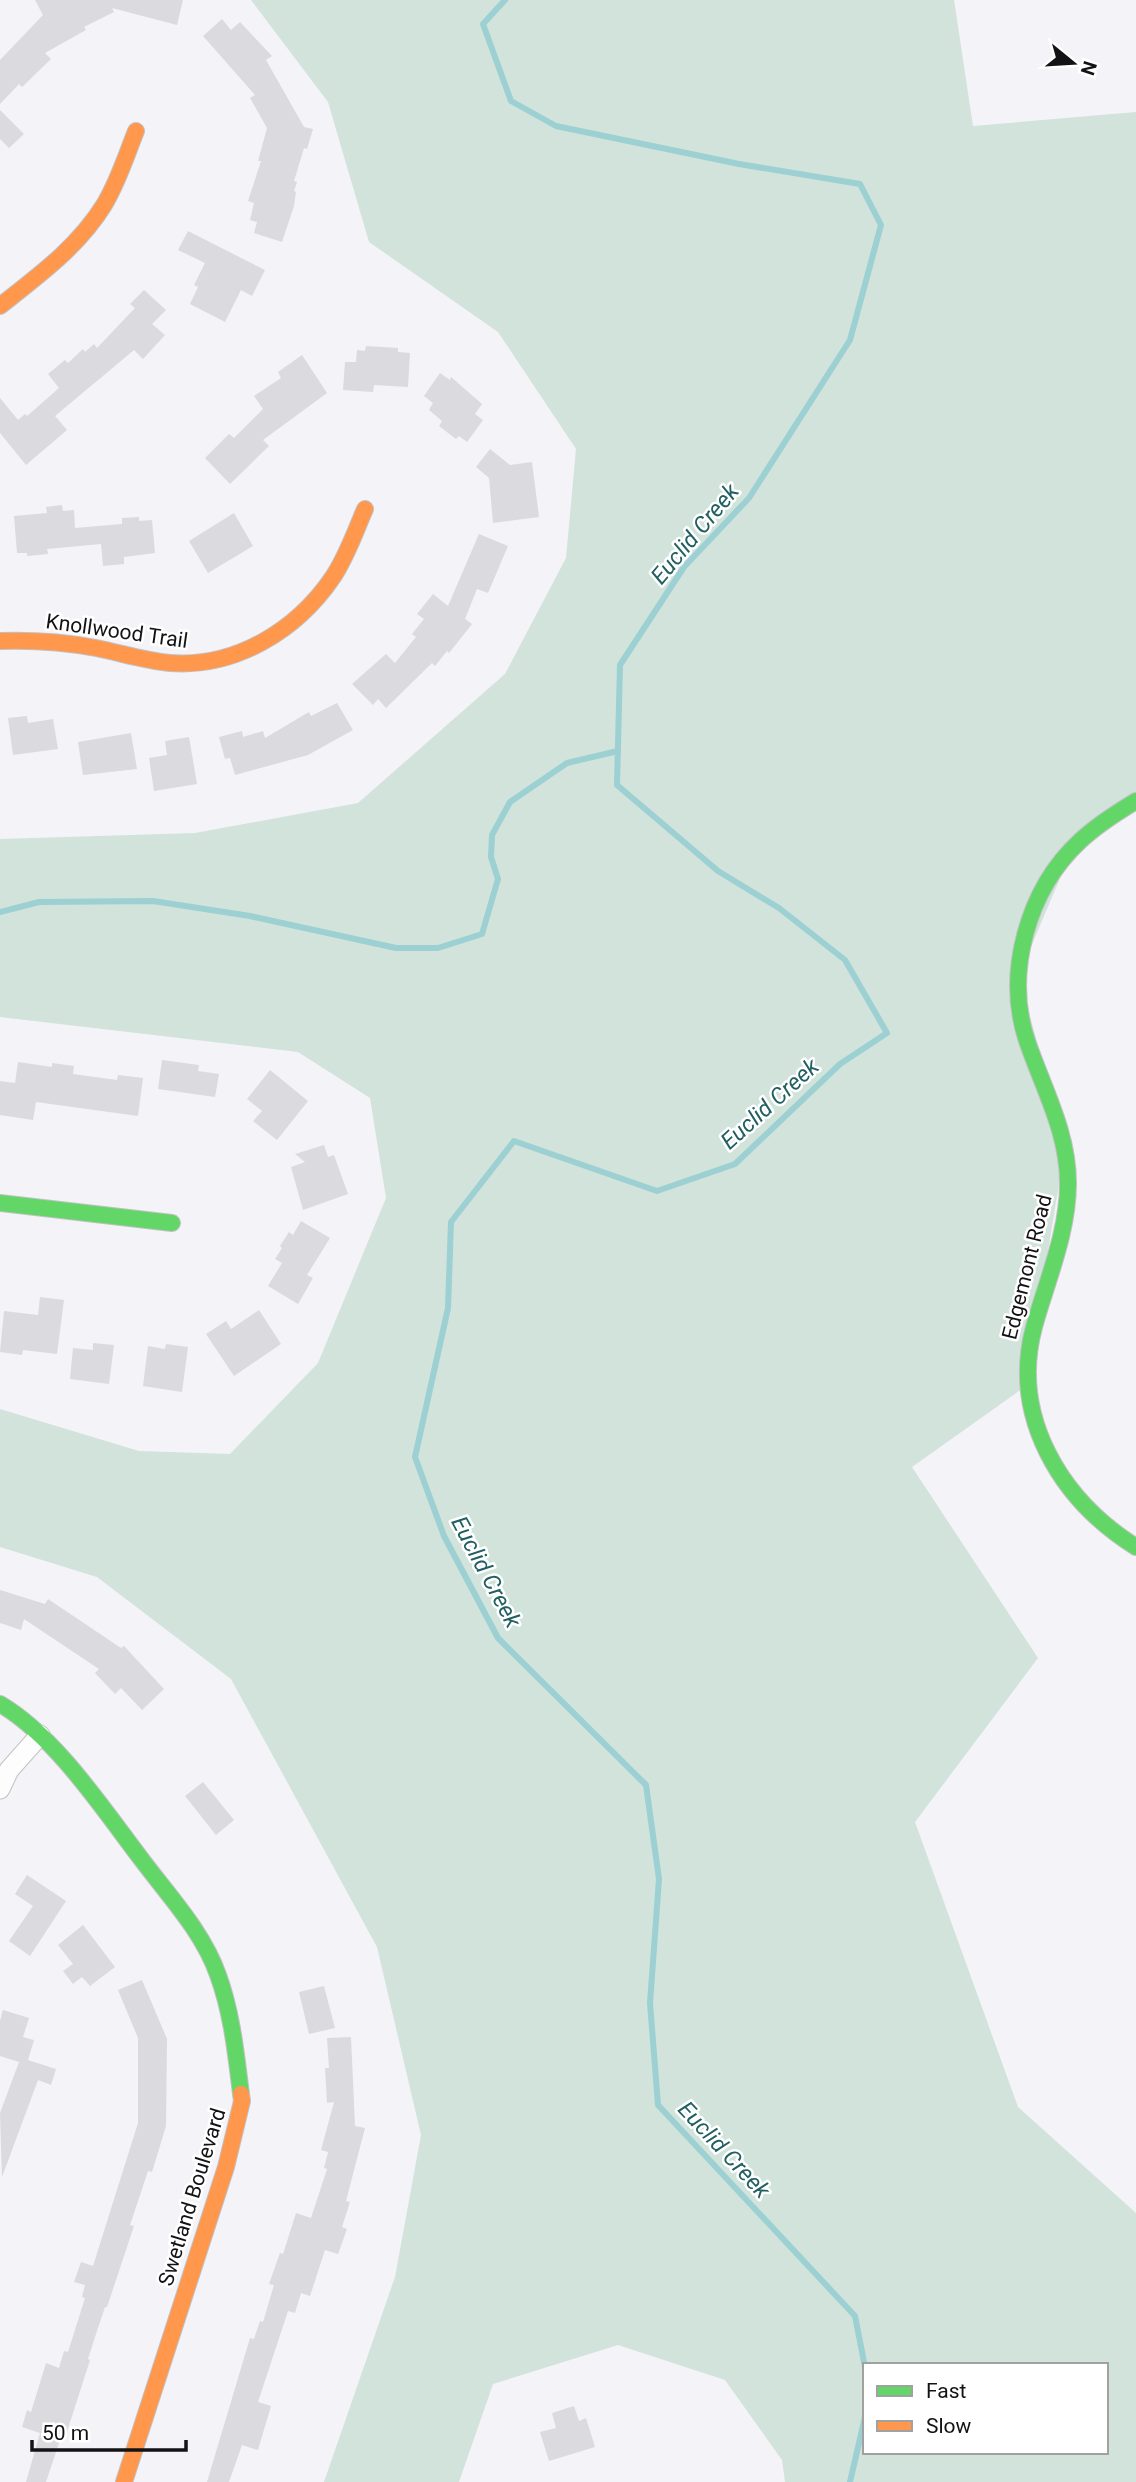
<svg xmlns="http://www.w3.org/2000/svg" width="1136" height="2482" font-family="Roboto,sans-serif">
  <style>
    .green { fill: #d1e3da; fill-rule: evenodd }
    .lines { fill: none; stroke-linecap: round; stroke-linejoin: round }
    .stream { stroke: #9cd0d2; stroke-width: 6 }
    .building { fill: #dbdade }
    .street-casing { stroke: #c2c2c5; stroke-width: 21 }
    .fast-casing { stroke: #c2c2c5; stroke-width: 18 }
    .slow-casing { stroke: #c2c2c5; stroke-width: 18 }
    .street { stroke: #fdfdfe; stroke-width: 19 }
    .fast { stroke: #63d668; stroke-width: 16 }
    .slow { stroke: #ff974d; stroke-width: 16 }
    .labels { text-anchor: middle; dominant-baseline: central; stroke-width: 5; stroke-linejoin: round; paint-order: stroke }
    .street-label { font-size: 21px; fill: #131315; stroke: #fff }
    .water-label { font-size: 23px; font-style: italic; fill: #215f61; stroke: #fff }
  </style>
  <rect width="100%" height="100%" fill="#f4f3f8"/>
  <path class="green" d="M 251,0 L 954,0 L 973,126 L 1136,112 L 1136,801 L 1075,843 L 1019,975 L 1065,1147 L 1026,1386 L 912,1467 L 1038,1658 L 915,1822 L 1018,2107 L 1136,2213 L 1136,2482 L 785,2482 L 782,2460 L 725,2380 L 618,2345 L 493,2384 L 459,2482 L 324,2482 L 395,2277 L 421,2135 L 377,1947 L 231,1679 L 97,1577 L 0,1547 L 0,1409 L 139,1451 L 230,1454 L 318,1363 L 386,1198 L 370,1098 L 298,1052 L 0,1017 L 0,839 L 195,833 L 358,803 L 505,674 L 566,558 L 576,449 L 498,332 L 369,242 L 328,102 ZM 865,2365 L 1106,2365 L 1106,2452 L 865,2452 Z"/>
  <g class="lines">
    <g class="stream">
      <path d="M 505,0 L 483,24 L 511,101 L 556,126 L 739,164 L 860,184 L 881,225 L 850,340 L 749,498 L 684,567 L 620,665 L 617,785 L 718,871 L 779,908 L 845,960 L 887,1033 L 840,1064 L 735,1164 L 657,1191 L 514,1141 L 451,1222 L 448,1308 L 415,1457 L 444,1536 L 498,1638 L 646,1785 L 659,1879 L 650,2003 L 658,2105 L 855,2316 L 865,2367"/>
      <path d="M 0,912 L 39,902 L 153,901 L 250,916 L 396,948 L 438,948 L 482,934 L 498,879 L 491,857 L 492,835 L 510,802 L 567,763 L 618,751"/>
      <path d="M 850,2482 L 865,2417"/>
    </g>
  </g>
  <g class="building">
    <path d="M 35,0 L 183,0 L 177,25 L 112,8 L 114,12 L 84,27 L 86,30 L 45,53 L 51,59 L 22,87 L 19,84 L 0,104 L 0,60 L 43,15 Z"/>
    <path d="M 222,19 L 231,30 L 240,22 L 272,56 L 266,60 L 304,127 L 313,129 L 307,149 L 304,148 L 294,181 L 297,182 L 294,191 L 296,192 L 294,206 L 282,242 L 254,233 L 257,222 L 250,220 L 254,203 L 248,201 L 261,161 L 258,161 L 267,128 L 250,98 L 255,95 L 203,36 Z"/>
    <path d="M 0,110 L 24,134 L 9,148 L 0,139 Z"/>
    <path d="M 188,231 L 265,270 L 252,296 L 241,290 L 225,322 L 190,304 L 198,287 L 194,285 L 205,263 L 178,250 Z"/>
    <path d="M 144,290 L 166,310 L 152,324 L 165,335 L 143,359 L 134,350 L 55,416 L 67,430 L 26,465 L 0,433 L 0,398 L 18,420 L 25,414 L 27,416 L 59,388 L 48,374 L 65,360 L 68,363 L 83,349 L 85,352 L 94,344 L 97,348 L 135,308 L 130,304 Z"/>
    <path d="M 366,346 L 398,348 L 398,352 L 410,353 L 408,387 L 374,385 L 373,392 L 343,390 L 345,362 L 356,362 L 357,350 L 365,351 Z"/>
    <path d="M 302,355 L 327,393 L 263,440 L 269,446 L 230,484 L 205,458 L 229,434 L 234,438 L 263,409 L 254,396 L 281,378 L 278,372 Z"/>
    <path d="M 440,373 L 450,380 L 451,377 L 482,404 L 475,414 L 483,420 L 467,442 L 459,436 L 456,439 L 439,426 L 442,421 L 429,410 L 433,403 L 424,396 Z"/>
    <path d="M 490,449 L 510,465 L 532,462 L 539,517 L 493,523 L 489,478 L 476,467 Z"/>
    <path d="M 62,505 L 63,511 L 74,510 L 75,528 L 122,524 L 122,518 L 139,517 L 139,521 L 152,520 L 155,553 L 124,557 L 124,564 L 103,566 L 101,544 L 47,549 L 48,554 L 27,556 L 27,553 L 17,553 L 14,516 L 47,513 L 46,507 Z"/>
    <path d="M 234,513 L 253,546 L 208,573 L 189,541 Z"/>
    <path d="M 479,534 L 508,546 L 488,593 L 477,589 L 465,619 L 472,624 L 449,653 L 447,651 L 435,666 L 432,663 L 386,708 L 378,699 L 373,705 L 352,684 L 386,654 L 395,663 L 416,637 L 412,634 L 424,619 L 417,614 L 433,594 L 448,606 Z"/>
    <path d="M 337,703 L 353,730 L 308,755 L 235,775 L 230,758 L 225,759 L 219,737 L 242,731 L 243,737 L 263,731 L 265,738 L 309,712 L 311,716 Z"/>
    <path d="M 27,716 L 28,723 L 53,719 L 58,749 L 13,755 L 8,718 Z"/>
    <path d="M 131,733 L 137,769 L 83,775 L 78,742 Z"/>
    <path d="M 189,737 L 197,784 L 154,791 L 149,758 L 167,755 L 165,741 Z"/>
    <path d="M 162,1060 L 199,1065 L 198,1071 L 219,1074 L 215,1097 L 158,1089 Z"/>
    <path d="M 18,1062 L 52,1067 L 52,1063 L 74,1066 L 73,1074 L 117,1080 L 118,1075 L 143,1078 L 138,1116 L 36,1102 L 33,1120 L 0,1115 L 0,1081 L 15,1083 Z"/>
    <path d="M 270,1070 L 308,1101 L 277,1140 L 253,1121 L 262,1111 L 247,1099 Z"/>
    <path d="M 324,1145 L 328,1157 L 334,1155 L 348,1194 L 303,1210 L 291,1167 L 305,1162 L 295,1154 Z"/>
    <path d="M 301,1221 L 330,1238 L 307,1275 L 313,1278 L 298,1304 L 268,1286 L 282,1263 L 275,1259 L 282,1248 L 280,1246 L 289,1232 L 293,1235 Z"/>
    <path d="M 40,1297 L 64,1300 L 57,1354 L 23,1350 L 22,1355 L 0,1352 L 4,1311 L 38,1315 Z"/>
    <path d="M 259,1310 L 281,1344 L 234,1376 L 206,1334 L 226,1321 L 231,1329 Z"/>
    <path d="M 93,1343 L 114,1345 L 109,1384 L 70,1379 L 73,1348 L 93,1350 Z"/>
    <path d="M 166,1344 L 188,1347 L 182,1392 L 143,1386 L 148,1346 L 165,1349 Z"/>
    <path d="M 0,1590 L 45,1604 L 48,1599 L 121,1648 L 124,1646 L 164,1689 L 142,1710 L 121,1688 L 115,1694 L 95,1673 L 99,1669 L 24,1619 L 21,1630 L 0,1623 Z"/>
    <path d="M 203,1782 L 234,1820 L 216,1835 L 185,1796 Z"/>
    <path d="M 27,1875 L 66,1901 L 30,1956 L 9,1941 L 33,1906 L 15,1894 Z"/>
    <path d="M 83,1925 L 115,1967 L 90,1986 L 82,1977 L 73,1984 L 63,1971 L 73,1964 L 58,1945 Z"/>
    <path d="M 142,1980 L 167,2039 L 166,2126 L 152,2172 L 148,2171 L 130,2225 L 134,2226 L 107,2307 L 105,2307 L 95,2337 L 88,2359 L 90,2360 L 64,2441 L 60,2440 L 46,2482 L 26,2482 L 40,2433 L 22,2427 L 27,2410 L 31,2412 L 46,2363 L 59,2368 L 64,2351 L 68,2352 L 85,2298 L 82,2297 L 85,2285 L 74,2282 L 81,2262 L 93,2266 L 138,2123 L 138,2038 L 118,1990 Z"/>
    <path d="M 324,1986 L 335,2028 L 309,2034 L 299,1992 Z"/>
    <path d="M 3,2010 L 29,2018 L 23,2037 L 34,2040 L 28,2060 L 56,2069 L 51,2085 L 38,2080 L 2,2177 L 0,2113 L 19,2062 L 0,2056 L 0,2021 Z"/>
    <path d="M 351,2037 L 355,2126 L 365,2128 L 346,2201 L 350,2202 L 342,2227 L 347,2229 L 338,2254 L 325,2250 L 310,2296 L 301,2293 L 295,2313 L 288,2311 L 258,2402 L 271,2406 L 258,2450 L 242,2445 L 229,2482 L 207,2482 L 250,2338 L 254,2339 L 260,2321 L 263,2322 L 274,2285 L 269,2284 L 280,2253 L 283,2254 L 296,2213 L 311,2218 L 327,2169 L 324,2168 L 328,2152 L 321,2150 L 334,2102 L 327,2103 L 325,2068 L 329,2068 L 327,2038 Z"/>
    <path d="M 574,2406 L 579,2421 L 586,2418 L 595,2447 L 549,2461 L 540,2432 L 556,2428 L 552,2413 Z"/>
  </g>
  <g class="lines">
    <defs>
      <path id="street" d="M 0,1789 L 9,1770 L 40,1735"/>
      <g id="fast">
        <path d="M 1136,801 C 1116,813 1097,825 1080,841 C 1028,889 1004,973 1027,1041 C 1043,1088 1068,1132 1068,1183 C 1068,1233 1047,1280 1034,1327 C 1010,1417 1061,1500 1136,1547"/>
        <path d="M 0,1203 L 172,1223"/>
        <path d="M 0,1704 C 56,1737 103,1809 142,1860 C 169,1896 203,1932 218,1975 C 232,2013 236,2054 241,2094"/>
      </g>
      <g id="slow">
        <path d="M 0,306 C 38,276 78,247 104,205 C 118,182 126,156 136,131"/>
        <path d="M 0,641 C 32,640 64,642 96,648 C 121,653 145,661 170,663 C 236,668 297,630 333,577 C 347,556 355,532 365,509"/>
        <path d="M 124,2482 L 226,2167 L 242,2101 L 241,2094"/>
      </g>
    </defs>
    <use href="#street" class="street-casing"/>
    <use href="#fast" class="fast-casing"/>
    <use href="#slow" class="slow-casing"/>
    <use href="#street" class="street"/>
    <use href="#fast" class="fast"/>
    <use href="#slow" class="slow"/>
  </g>
  <g class="labels">
    <g class="street-label">
      <text transform="translate(117 631) rotate(8)">Knollwood Trail</text>
      <text transform="translate(1027 1267) rotate(-76)">Edgemont Road</text>
      <text transform="translate(192 2197) rotate(-73)">Swetland Boulevard</text>
    </g>
    <g class="water-label">
      <text transform="translate(695 534) rotate(-50)">Euclid Creek</text>
      <text transform="translate(770 1104) rotate(-42)">Euclid Creek</text>
      <text transform="translate(486 1572) rotate(62)">Euclid Creek</text>
      <text transform="translate(724 2150) rotate(47)">Euclid Creek</text>
    </g>
  </g>
  <rect x="863" y="2363" width="245" height="91" fill="#ffffff" stroke="#a1a1a1" stroke-width="2"/>
  <rect x="877" y="2386" width="35" height="10" fill="#63d668" stroke="#a1a1a1" stroke-width="2"/>
  <text x="926" y="2398" font-size="21" fill="#131315">Fast</text>
  <rect x="877" y="2421" width="35" height="10" fill="#ff974d" stroke="#a1a1a1" stroke-width="2"/>
  <text x="926" y="2433" font-size="21" fill="#131315">Slow</text>
  <g transform="translate(1073 63) rotate(108)" stroke="#ffffff" stroke-width="5" paint-order="stroke">
  <path d="M0-5L12 26L0 18L-12 26Z" fill="#131315"/>
  <text y="-10" font-size="19" font-weight="bold" text-anchor="middle" fill="#131315">N</text>
  </g>
  <path d="M32 2440v10h154v-10" fill="none" stroke="#131315" stroke-width="3.5"/>
  <text x="42" y="2440" font-size="21" fill="#131315" stroke="#ffffff" stroke-width="5" paint-order="stroke">50 m</text>
</svg>
